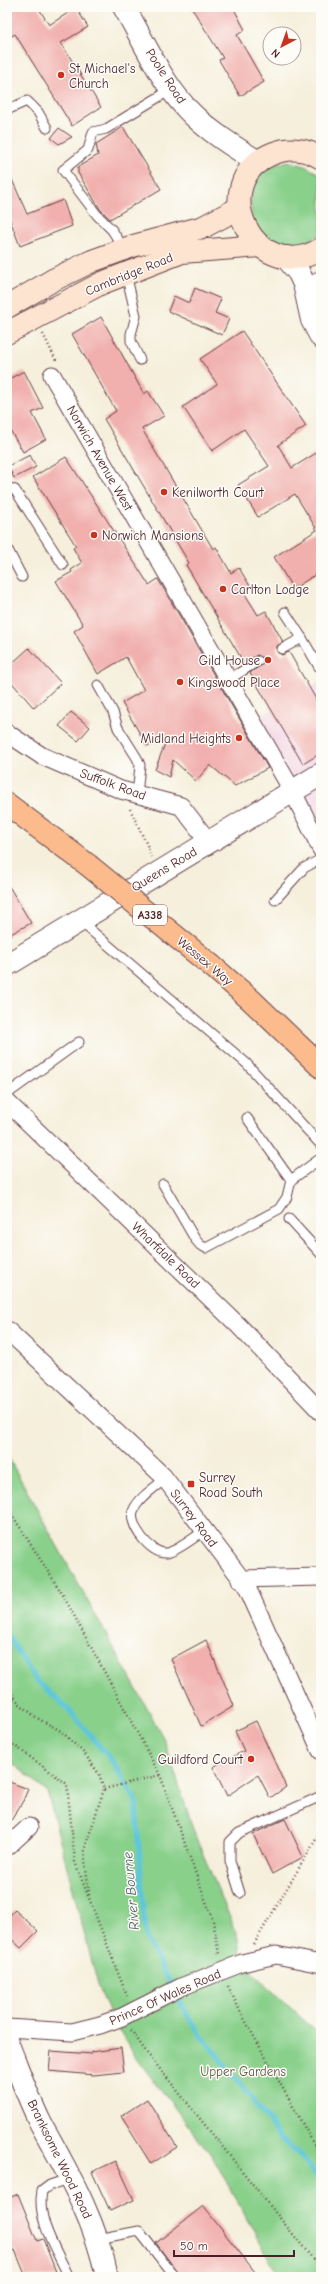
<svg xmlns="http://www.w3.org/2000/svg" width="328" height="2284" font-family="'Comic Neue',sans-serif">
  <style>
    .built { fill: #f2cfe1 }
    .green { fill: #89d08b; stroke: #6a785b }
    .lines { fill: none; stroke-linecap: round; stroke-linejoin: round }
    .stream { stroke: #5fc7da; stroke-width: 5 }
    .building { fill: #f1b0ae }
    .service-casing { stroke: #643e45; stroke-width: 11 }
    .minor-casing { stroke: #643e45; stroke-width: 19 }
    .tertiary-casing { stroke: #643e45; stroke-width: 24 }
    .secondary-casing { stroke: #643e45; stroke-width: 24 }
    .trunk-casing { stroke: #643e45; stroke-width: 24 }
    .path { stroke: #643e45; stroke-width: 2.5; stroke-dasharray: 1 3; stroke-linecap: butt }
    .service { stroke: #fff; stroke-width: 9 }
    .minor { stroke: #fff; stroke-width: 17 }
    .tertiary { stroke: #fff; stroke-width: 22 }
    .secondary { stroke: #fde4d1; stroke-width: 22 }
    .trunk { stroke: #fbbb8d; stroke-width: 22 }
    .trunk-bridge-casing { stroke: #643e45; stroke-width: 24; stroke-linecap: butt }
    .trunk-bridge { stroke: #fbbb8d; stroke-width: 22 }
    .poi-dot { fill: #c8321e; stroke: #fdfcf7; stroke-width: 1.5 }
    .labels { text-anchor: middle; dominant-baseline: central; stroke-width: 3; stroke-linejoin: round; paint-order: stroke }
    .shield { fill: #fdfcf7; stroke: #806168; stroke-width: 1 }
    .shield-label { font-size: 12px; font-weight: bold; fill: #4a1f2b }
    .poi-label { font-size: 13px; fill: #4a1f2b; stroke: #fdfcf7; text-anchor: start }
    .street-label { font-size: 13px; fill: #4a1f2b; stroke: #fdfcf7 }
    .park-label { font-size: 13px; fill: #5d5448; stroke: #fdfcf7 }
    .water-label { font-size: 14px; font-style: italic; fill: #515a68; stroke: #fdfcf7 }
  </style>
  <rect width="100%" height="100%" fill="#fdfcf7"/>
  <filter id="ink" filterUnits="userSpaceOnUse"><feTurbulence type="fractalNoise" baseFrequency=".025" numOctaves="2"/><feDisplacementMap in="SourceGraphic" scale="8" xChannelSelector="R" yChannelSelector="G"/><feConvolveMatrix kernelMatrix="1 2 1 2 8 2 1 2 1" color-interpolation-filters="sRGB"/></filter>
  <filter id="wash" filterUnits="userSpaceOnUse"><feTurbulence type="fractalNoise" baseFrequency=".012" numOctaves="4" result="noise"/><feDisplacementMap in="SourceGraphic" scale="16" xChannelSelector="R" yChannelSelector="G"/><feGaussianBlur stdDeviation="0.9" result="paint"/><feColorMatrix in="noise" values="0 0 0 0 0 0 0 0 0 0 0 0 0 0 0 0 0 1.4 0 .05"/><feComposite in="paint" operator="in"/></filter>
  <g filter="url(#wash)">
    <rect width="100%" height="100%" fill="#f5efdb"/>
    <path class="built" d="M 321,680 L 321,831 L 259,718 Z"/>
    <g class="green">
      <path d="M 288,161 L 305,166 L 321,175 L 321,233 C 300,250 266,251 253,223 C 251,220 252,215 251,211 C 250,192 251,176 270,166 C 276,164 283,163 288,161 Z"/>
      <path d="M 7,1455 L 164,1739 L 196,1838 L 237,1934 L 242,1963 L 321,2036 L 321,2277 L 279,2277 L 212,2156 L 137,2059 L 113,2020 L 98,1985 L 47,1791 L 7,1759 Z"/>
    </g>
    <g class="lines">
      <path class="stream" d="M 7,1634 L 36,1680 L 69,1710 L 112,1761 L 136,1801 L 144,1919 L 148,1942 L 193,2025 L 253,2100 L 280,2138 L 303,2158 L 321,2182"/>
    </g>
    <g id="blocks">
      <g class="building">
        <path d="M 7,7 L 38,7 L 49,25 L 76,8 L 88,27 L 61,43 L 101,107 L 72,126 L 15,34 L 7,39 Z"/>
        <path d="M 191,7 L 233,7 L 245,30 L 237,35 L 264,82 L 240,96 L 219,60 L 223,58 Z"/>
        <path d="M 123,127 L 161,189 L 110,219 L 100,209 L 78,173 L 78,167 L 98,155 L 96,144 Z"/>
        <path d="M 59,128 L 72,137 L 59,144 L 51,138 Z"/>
        <path d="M 7,168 L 27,214 L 63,200 L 72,226 L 20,246 L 7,212 Z"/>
        <path d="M 195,288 L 221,299 L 215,313 L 229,319 L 222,335 L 168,311 L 174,296 L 189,303 Z"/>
        <path d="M 101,317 L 144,394 L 148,391 L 164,416 L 142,429 L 213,549 L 216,547 L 231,573 L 239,568 L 250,586 L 243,591 L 258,615 L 266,611 L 283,642 L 277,646 L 277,652 L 282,655 L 289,652 L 321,708 L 321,753 L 303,764 L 250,673 L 263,664 L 263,658 L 257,655 L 244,663 L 186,565 L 189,563 L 104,419 L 116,411 L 72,334 Z"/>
        <path d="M 242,331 L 306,426 L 278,445 L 292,468 L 321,450 L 321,571 L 293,589 L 274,557 L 317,530 L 295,494 L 258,517 L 238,485 L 269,466 L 244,429 L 212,451 L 183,407 L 217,384 L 200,359 Z"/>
        <path d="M 24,371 L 43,408 L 32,413 L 46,439 L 23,452 L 7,425 L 7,380 Z"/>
        <path d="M 30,455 L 36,467 L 14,478 L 8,466 Z"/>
        <path d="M 66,457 L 149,585 L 158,579 L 268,768 L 235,786 L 210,765 L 196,781 L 173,760 L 169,777 L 155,770 L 167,738 L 147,746 L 122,703 L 144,690 L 126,657 L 98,674 L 74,631 L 83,625 L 56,581 L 72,572 L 71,570 L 82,563 L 73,548 L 76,546 L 33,477 Z"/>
        <path d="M 29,648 L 61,683 L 34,708 L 7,677 L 7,668 Z"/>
        <path d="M 71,712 L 90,727 L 78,741 L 59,726 Z"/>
        <path d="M 7,883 L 31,923 L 7,936 Z"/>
        <path d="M 206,1640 L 234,1706 L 201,1726 L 171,1659 Z"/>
        <path d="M 256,1721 L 286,1787 L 270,1798 L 258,1775 L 227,1796 L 213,1767 L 244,1751 L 235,1731 Z"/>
        <path d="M 7,1781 L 28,1789 L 23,1801 L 7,1827 Z"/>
        <path d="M 285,1819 L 303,1857 L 272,1874 L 253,1834 Z"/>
        <path d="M 15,1910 L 38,1931 L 21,1948 L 7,1935 L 7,1918 Z"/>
        <path d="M 121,2048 L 124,2072 L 94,2075 L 49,2071 L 51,2051 L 92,2054 L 91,2052 Z"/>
        <path d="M 147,2099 L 177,2147 L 151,2164 L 121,2116 Z"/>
        <path d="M 116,2161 L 134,2200 L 110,2211 L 92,2172 Z"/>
        <path d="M 18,2194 L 37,2241 L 43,2239 L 58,2277 L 26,2277 L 15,2250 L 7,2253 L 7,2199 Z"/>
        <path d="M 203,2206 L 259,2277 L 181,2277 L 156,2243 Z"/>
      </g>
    </g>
  </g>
  <g filter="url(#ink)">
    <use href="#blocks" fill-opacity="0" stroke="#643e45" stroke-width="1"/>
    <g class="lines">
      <defs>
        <g id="service">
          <path d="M 7,110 L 27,101 L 38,112 L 47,128"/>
          <path d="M 124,249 L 112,230 L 97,215 L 63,170 L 88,150 L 93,132 L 106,129 L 172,89"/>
          <path d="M 126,274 L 136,316 L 131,334 L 131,341 L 140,360"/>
          <path d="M 7,487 L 15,490 L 63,565"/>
          <path d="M 7,548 L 22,577"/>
          <path d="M 285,612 L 302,638"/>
          <path d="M 282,649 L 302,638 L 319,667"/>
          <path d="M 228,680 L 258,661"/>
          <path d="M 98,685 L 113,712 L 118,728 L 137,758 L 140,765 L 137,795"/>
          <path d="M 275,900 L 304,868 L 321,859"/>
          <path d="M 80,921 L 246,1063 L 321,1145"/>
          <path d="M 7,1094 L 79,1042"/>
          <path d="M 247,1118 L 291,1180 L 321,1158"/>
          <path d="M 163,1184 L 195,1239 L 200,1245 L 206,1248 L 279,1209 L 287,1197 L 291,1180"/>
          <path d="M 289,1219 L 321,1254"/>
          <path d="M 165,1479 C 154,1488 140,1497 134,1509 C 126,1523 151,1555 167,1553 C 179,1550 193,1538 204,1531"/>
          <path d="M 240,1893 L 230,1861 L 230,1842 L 239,1833 L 321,1796"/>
          <path d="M 98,2239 L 139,2231 L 175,2277"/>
          <path d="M 69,2277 C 57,2251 36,2220 42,2191 L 50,2185 L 71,2178"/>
        </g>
        <g id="minor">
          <path d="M 52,375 L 292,790 L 321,849"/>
          <path d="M 7,733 L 42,756 L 121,790 L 181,806 L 209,842"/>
          <path d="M 7,1102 L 238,1325 L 321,1412"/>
          <path d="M 7,1330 L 163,1476 L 246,1585 L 321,1751"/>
          <path d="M 240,1579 L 321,1577"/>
          <path d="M 7,1847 L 29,1827"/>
          <path d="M 7,2028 L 72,2032 L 100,2025 L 122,2017 L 181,1987 L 242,1963 L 276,1955 L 321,1964"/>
        </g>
        <g id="tertiary">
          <path d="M 124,7 C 145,43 163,87 194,116 C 213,134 236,148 258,162"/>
          <path d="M 286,257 L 299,273 L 304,284 L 312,320 L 321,337"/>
          <path d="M 321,282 L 321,306"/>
          <path d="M 7,965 L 321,774"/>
          <path d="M 7,2042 C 18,2069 28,2098 41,2124 C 68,2173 96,2221 107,2277"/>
        </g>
        <g id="secondary">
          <path d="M 321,158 C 307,149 289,147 274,153 C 202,181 255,289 321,249"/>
          <path d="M 7,307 L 53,280 L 92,261 L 133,246 L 203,227 L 239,208"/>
          <path d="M 7,333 L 102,283 L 182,252 L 261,246"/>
        </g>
        <g id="trunk">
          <path d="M 7,804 L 88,865"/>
          <path d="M 212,966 L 251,1000 L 321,1067"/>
        </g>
      </defs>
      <use href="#service" class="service-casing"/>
      <use href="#minor" class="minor-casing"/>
      <use href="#tertiary" class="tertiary-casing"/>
      <use href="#secondary" class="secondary-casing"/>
      <use href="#trunk" class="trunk-casing"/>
      <g class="path">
        <path d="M 43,334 L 56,360"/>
        <path d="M 130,809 L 147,845 L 151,857"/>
        <path d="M 7,1507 L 63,1595 L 160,1775 L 213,1921 L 219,1954"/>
        <path d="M 7,1688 L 20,1704 L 37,1718 L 61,1731 L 84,1753 L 99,1774 L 104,1789 L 84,1851 L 89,1895"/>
        <path d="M 7,1740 L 67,1784 L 75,1862 L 127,1996"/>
        <path d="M 104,1789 L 160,1775"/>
        <path d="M 254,1944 L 321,1831"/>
        <path d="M 228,1986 L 241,2013 L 321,2157"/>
        <path d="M 131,2030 L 147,2053 L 321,2269"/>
      </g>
      <use href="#service" class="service"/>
      <use href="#minor" class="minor"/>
      <use href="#tertiary" class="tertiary"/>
      <use href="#secondary" class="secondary"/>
      <use href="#trunk" class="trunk"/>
      <defs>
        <path id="trunk-bridge" d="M 88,865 L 212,966"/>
      </defs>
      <use href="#trunk-bridge" class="trunk-bridge-casing"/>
      <use href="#trunk-bridge" class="trunk-bridge"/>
    </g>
  </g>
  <g class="poi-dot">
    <circle cx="61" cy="75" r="4"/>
    <circle cx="164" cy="492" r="4"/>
    <circle cx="94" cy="535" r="4"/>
    <circle cx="223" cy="589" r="4"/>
    <circle cx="268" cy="660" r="4"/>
    <circle cx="180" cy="682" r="4"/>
    <circle cx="239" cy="738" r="4"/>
    <rect x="187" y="1480" width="8" height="8" rx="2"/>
    <circle cx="251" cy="1759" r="4"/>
  </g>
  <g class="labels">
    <rect class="shield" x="133" y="905" width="34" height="20" rx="3"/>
    <g class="shield-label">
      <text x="150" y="915">A338</text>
    </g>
    <g class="poi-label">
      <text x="69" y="68">St Michael's<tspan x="69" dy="15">Church</tspan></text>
      <text x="172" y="492">Kenilworth Court</text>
      <text x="102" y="535">Norwich Mansions</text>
      <text x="231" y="589">Carlton Lodge</text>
      <text x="260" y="660" text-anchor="end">Gild House</text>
      <text x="188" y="682">Kingswood Place</text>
      <text x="231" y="738" text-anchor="end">Midland Heights</text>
      <text x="199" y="1477">Surrey<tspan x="199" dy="15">Road South</tspan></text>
      <text x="243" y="1759" text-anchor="end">Guildford Court</text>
    </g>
    <g class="street-label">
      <text transform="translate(166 76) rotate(57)">Poole Road</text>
      <text transform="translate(129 274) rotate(-22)">Cambridge Road</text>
      <text transform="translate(100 458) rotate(60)">Norwich Avenue West</text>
      <text transform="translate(113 784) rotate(20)">Suffolk Road</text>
      <text transform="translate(164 869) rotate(-31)">Queens Road</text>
      <text transform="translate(205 961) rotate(40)">Wessex Way</text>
      <text transform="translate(166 1255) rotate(44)">Wharfdale Road</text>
      <text transform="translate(194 1518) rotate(53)">Surrey Road</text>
      <text transform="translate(165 1997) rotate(-24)">Prince Of Wales Road</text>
      <text transform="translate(60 2159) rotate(64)">Branksome Wood Road</text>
    </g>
    <g class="park-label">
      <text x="243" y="2071">Upper Gardens</text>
    </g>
    <g class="water-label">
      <text transform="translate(131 1891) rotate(-95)">River Bourne</text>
    </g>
  </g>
  <rect width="328" height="2284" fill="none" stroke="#fdfcf7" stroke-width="24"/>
  <g transform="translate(282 46) rotate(221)"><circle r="19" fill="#fdfcf7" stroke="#b5a4a5"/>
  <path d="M0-3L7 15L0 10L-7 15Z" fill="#c8321e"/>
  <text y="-6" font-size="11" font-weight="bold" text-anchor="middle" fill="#4a1f2b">N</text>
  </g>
  <path d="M174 2250v6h120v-6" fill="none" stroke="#4a1f2b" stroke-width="2"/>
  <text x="180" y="2250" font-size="12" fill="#4a1f2b" stroke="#fdfcf7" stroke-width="3" paint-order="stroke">50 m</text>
</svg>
